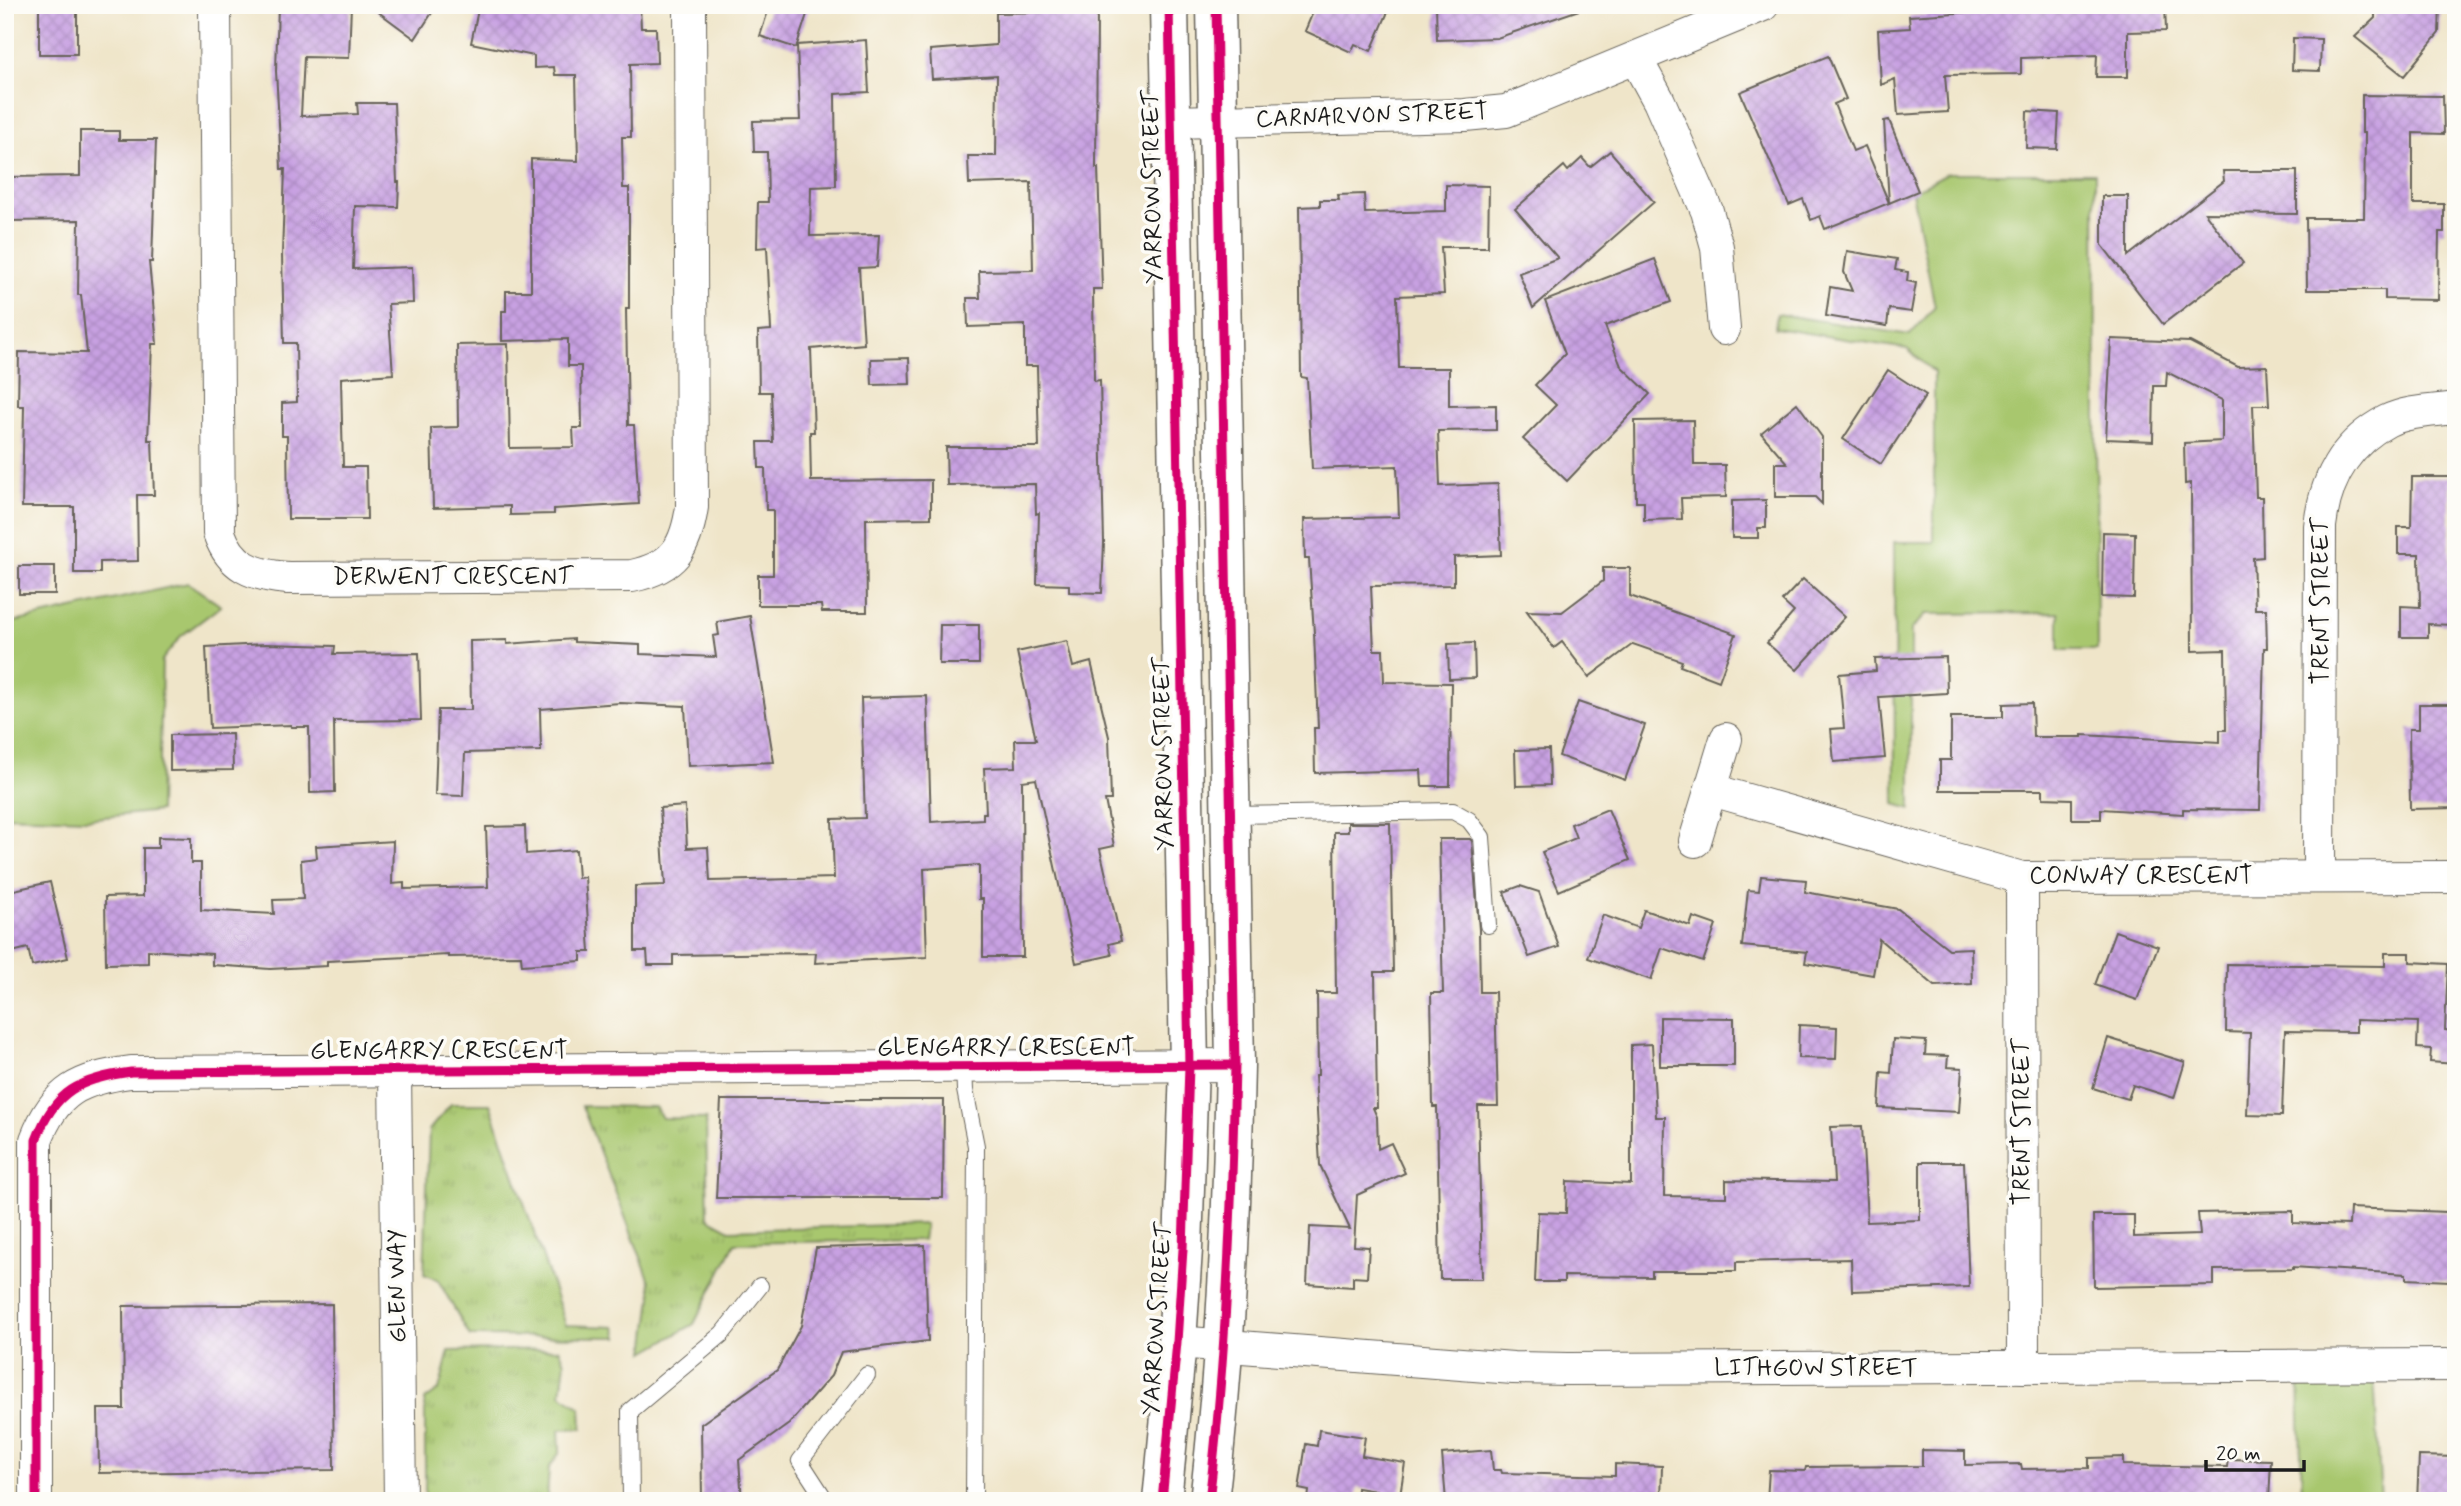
<svg xmlns="http://www.w3.org/2000/svg" width="2461" height="1506" font-family="Mynerve,sans-serif">
  <style>
    .grass { fill: url(#grass-tufts); stroke: #627245; stroke-width: 2 }
    .green { fill: #a8c76e; stroke: #627245; stroke-width: 2 }
    .building { fill: url(#building-cross-hatch) }
    .lines { fill: none; stroke-linecap: round; stroke-linejoin: round }
    .lane-casing { stroke: #666259; stroke-width: 18 }
    .street-casing { stroke: #666259; stroke-width: 34 }
    .secondary-casing { stroke: #666259; stroke-width: 41 }
    .lane { stroke: #fff; stroke-width: 16 }
    .street { stroke: #fff; stroke-width: 32 }
    .secondary { stroke: #fff; stroke-width: 38 }
    .cycleway-casing { stroke: #fdfcf7; stroke-width: 13 }
    .cycleway { stroke: #d6006c; stroke-width: 9 }
    .labels { text-anchor: middle; dominant-baseline: central; stroke-width: 7; stroke-linejoin: round; paint-order: stroke }
    .street-label { font-size: 24px; fill: #1c1c1c; stroke: #fdfcf7 }
  </style>
  <defs>
    <pattern id="grass-tufts" width="24" height="20" patternUnits="userSpaceOnUse" patternTransform="scale(1.75)"><rect width="24" height="20" fill="#a8c76e"/><path d="M3 7l-1-3M5 7V3M7 7l1-3M15 17l-1-3M17 17v-4M19 17l1-3" fill="none" stroke="#90aa5f"/></pattern>
    <pattern id="building-cross-hatch" width="8" height="8" patternUnits="userSpaceOnUse" patternTransform="scale(1.75)"><rect width="8" height="8" fill="#c8a1e2"/><path d="M0 0l8 8M0 8l8-8" fill="none" stroke="#ab8ac1"/></pattern>
  </defs>
  <rect width="100%" height="100%" fill="#fdfcf7"/>
  <filter id="ink" filterUnits="userSpaceOnUse"><feTurbulence type="fractalNoise" baseFrequency=".0143" numOctaves="2"/><feDisplacementMap in="SourceGraphic" scale="14" xChannelSelector="R" yChannelSelector="G"/><feConvolveMatrix kernelMatrix="1 2 1 2 8 2 1 2 1" color-interpolation-filters="sRGB"/></filter>
  <filter id="wash" filterUnits="userSpaceOnUse"><feTurbulence type="fractalNoise" baseFrequency=".00686" numOctaves="4" result="noise"/><feDisplacementMap in="SourceGraphic" scale="28" xChannelSelector="R" yChannelSelector="G"/><feGaussianBlur stdDeviation="1.57" result="paint"/><feColorMatrix in="noise" values="0 0 0 0 0 0 0 0 0 0 0 0 0 0 0 0 0 1.4 0 .05"/><feComposite in="paint" operator="in"/></filter>
  <g filter="url(#wash)">
    <rect width="100%" height="100%" fill="#efe5c9"/>
    <g class="grass">
      <path d="M 451,1104 L 490,1104 L 566,1325 L 615,1327 L 618,1337 L 470,1336 L 438,1280 L 424,1274 L 429,1130 Z"/>
      <path d="M 582,1106 L 655,1107 L 662,1118 L 706,1119 L 708,1218 L 730,1230 L 925,1224 L 923,1240 L 735,1243 L 694,1324 L 645,1352 L 652,1297 L 650,1281 Z"/>
      <path d="M 559,1349 L 565,1362 L 561,1394 L 581,1408 L 582,1429 L 559,1430 L 560,1452 L 549,1468 L 547,1498 L 573,1501 L 425,1499 L 425,1400 L 439,1390 L 449,1351 Z"/>
    </g>
    <g class="green">
      <path d="M 1947,173 L 2095,173 L 2097,650 L 2059,650 L 2059,613 L 1926,614 L 1911,630 L 1911,809 L 1895,804 L 1894,542 L 1934,542 L 1934,372 L 1907,349 L 1775,328 L 1777,314 L 1910,335 L 1935,307 L 1912,192 Z"/>
      <path d="M 188,583 L 221,606 L 181,636 L 162,660 L 159,811 L 86,819 L 5,816 L 5,624 Z"/>
      <path d="M 2374,1373 L 2381,1501 L 2302,1501 L 2299,1375 Z"/>
    </g>
    <g id="blocks">
      <g class="building">
        <rect x="39" y="5" width="38" height="49"/>
        <path d="M 278,5 L 351,5 L 349,58 L 304,57 L 301,116 L 358,114 L 357,103 L 394,103 L 397,182 L 399,182 L 398,207 L 355,206 L 353,269 L 412,267 L 413,303 L 388,304 L 393,374 L 341,378 L 343,467 L 366,467 L 367,519 L 288,519 L 287,436 L 282,436 L 282,403 L 297,402 L 296,343 L 284,343 L 282,254 L 285,169 L 281,169 L 279,124 L 276,71 Z"/>
        <path d="M 369,5 L 437,5 L 415,39 Z"/>
        <path d="M 479,5 L 640,5 L 641,28 L 656,28 L 657,63 L 630,64 L 631,137 L 622,137 L 623,188 L 629,188 L 629,309 L 626,309 L 628,425 L 634,425 L 639,504 L 554,509 L 554,514 L 510,515 L 510,506 L 433,508 L 431,428 L 458,427 L 457,345 L 508,344 L 510,448 L 574,447 L 573,428 L 582,428 L 581,366 L 568,366 L 568,339 L 502,341 L 502,311 L 506,311 L 506,291 L 531,291 L 531,159 L 578,161 L 576,75 L 555,75 L 554,67 L 534,68 L 534,56 L 471,43 Z"/>
        <path d="M 770,5 L 810,5 L 796,48 L 760,36 Z"/>
        <path d="M 1316,5 L 1391,5 L 1371,51 L 1355,44 L 1351,52 L 1305,31 Z"/>
        <path d="M 1436,5 L 1579,5 L 1579,10 L 1497,38 L 1437,40 Z"/>
        <path d="M 1971,5 L 2165,5 L 2166,31 L 2128,32 L 2128,77 L 2096,77 L 2097,55 L 2021,58 L 2021,74 L 1945,75 L 1948,112 L 1898,115 L 1895,79 L 1881,85 L 1878,30 L 1910,28 L 1909,16 L 1971,12 Z"/>
        <path d="M 2375,5 L 2440,5 L 2439,33 L 2404,76 L 2355,37 L 2375,18 Z"/>
        <path d="M 1097,11 L 1096,168 L 1098,168 L 1102,289 L 1093,289 L 1094,381 L 1100,380 L 1104,542 L 1102,593 L 1069,592 L 1069,585 L 1037,584 L 1039,513 L 1036,514 L 1035,484 L 947,485 L 946,447 L 1039,447 L 1037,366 L 1025,366 L 1025,325 L 968,327 L 967,298 L 980,298 L 979,271 L 1033,270 L 1031,182 L 969,184 L 968,156 L 996,156 L 997,75 L 932,79 L 930,50 L 996,45 L 996,13 Z"/>
        <path d="M 2293,38 L 2321,39 L 2320,71 L 2292,70 Z"/>
        <path d="M 866,40 L 869,92 L 835,94 L 836,186 L 811,187 L 810,236 L 879,235 L 877,267 L 859,268 L 864,344 L 811,349 L 814,432 L 810,432 L 811,481 L 931,480 L 931,518 L 866,519 L 867,612 L 822,612 L 821,605 L 758,605 L 758,575 L 773,575 L 773,510 L 766,510 L 765,468 L 759,468 L 758,442 L 773,442 L 771,392 L 759,392 L 758,331 L 771,330 L 767,247 L 757,248 L 758,202 L 768,202 L 767,152 L 754,152 L 753,121 L 800,120 L 797,45 Z"/>
        <path d="M 1828,56 L 1846,99 L 1834,104 L 1853,151 L 1865,146 L 1889,203 L 1825,229 L 1820,216 L 1811,220 L 1803,199 L 1789,205 L 1740,92 Z"/>
        <path d="M 2362,95 L 2443,96 L 2444,134 L 2413,133 L 2413,204 L 2444,204 L 2444,232 L 2439,232 L 2438,300 L 2385,299 L 2385,290 L 2307,290 L 2306,218 L 2364,218 L 2365,133 L 2362,133 Z"/>
        <path d="M 2027,111 L 2059,113 L 2057,149 L 2026,148 Z"/>
        <path d="M 1889,120 L 1918,191 L 1889,203 L 1884,121 Z"/>
        <path d="M 80,131 L 119,131 L 119,140 L 156,140 L 152,262 L 149,262 L 157,344 L 152,344 L 148,440 L 152,440 L 154,495 L 137,495 L 138,561 L 100,562 L 100,573 L 74,573 L 74,507 L 22,507 L 24,406 L 18,406 L 19,352 L 87,353 L 81,295 L 78,295 L 79,220 L 7,221 L 7,177 L 80,176 Z"/>
        <path d="M 1610,151 L 1654,202 L 1533,308 L 1519,273 L 1558,258 L 1515,209 L 1564,166 L 1568,171 L 1582,158 L 1590,167 Z"/>
        <path d="M 2223,171 L 2297,171 L 2297,214 L 2205,213 L 2243,263 L 2163,324 L 2102,245 L 2102,196 L 2128,196 L 2128,256 L 2224,181 Z"/>
        <path d="M 1446,185 L 1489,186 L 1488,247 L 1441,247 L 1444,294 L 1397,296 L 1399,368 L 1449,368 L 1449,406 L 1496,405 L 1496,430 L 1438,431 L 1440,486 L 1498,484 L 1501,555 L 1454,557 L 1454,585 L 1371,586 L 1374,650 L 1383,650 L 1384,682 L 1451,683 L 1450,786 L 1422,786 L 1421,770 L 1315,773 L 1314,728 L 1318,728 L 1314,633 L 1309,559 L 1305,559 L 1304,519 L 1399,517 L 1397,466 L 1312,469 L 1307,378 L 1301,377 L 1299,207 L 1320,206 L 1320,200 L 1339,200 L 1338,195 L 1364,194 L 1365,213 L 1446,211 Z"/>
        <path d="M 1847,251 L 1897,259 L 1895,270 L 1908,272 L 1907,281 L 1916,283 L 1911,312 L 1889,309 L 1887,326 L 1826,316 L 1830,287 L 1852,291 L 1844,272 Z"/>
        <path d="M 1655,259 L 1671,302 L 1605,326 L 1621,366 L 1650,394 L 1567,481 L 1523,439 L 1556,405 L 1535,385 L 1565,354 L 1545,301 Z"/>
        <path d="M 2111,339 L 2190,342 L 2238,367 L 2267,366 L 2269,405 L 2253,405 L 2256,497 L 2262,497 L 2263,557 L 2253,558 L 2255,609 L 2266,609 L 2267,648 L 2264,648 L 2260,810 L 2183,809 L 2183,814 L 2101,809 L 2101,819 L 2072,819 L 2072,799 L 2043,798 L 2043,790 L 1940,790 L 1940,760 L 1951,760 L 1951,717 L 2003,717 L 2003,704 L 2032,703 L 2033,737 L 2082,737 L 2082,735 L 2220,742 L 2220,730 L 2226,730 L 2225,650 L 2192,651 L 2191,483 L 2185,484 L 2184,443 L 2222,441 L 2222,400 L 2167,372 L 2166,386 L 2154,386 L 2153,441 L 2106,439 Z"/>
        <path d="M 909,358 L 910,384 L 872,385 L 871,359 Z"/>
        <path d="M 1888,370 L 1926,395 L 1881,464 L 1843,439 Z"/>
        <path d="M 1797,403 L 1822,437 L 1822,504 L 1815,497 L 1775,497 L 1775,463 L 1787,463 L 1761,433 Z"/>
        <path d="M 1693,420 L 1694,465 L 1725,465 L 1726,497 L 1681,498 L 1682,519 L 1644,520 L 1644,502 L 1636,502 L 1635,421 Z"/>
        <path d="M 2412,477 L 2450,477 L 2450,572 L 2454,572 L 2454,625 L 2428,624 L 2428,637 L 2401,637 L 2401,606 L 2420,607 L 2419,554 L 2398,554 L 2398,527 L 2411,527 Z"/>
        <path d="M 1766,500 L 1766,528 L 1758,528 L 1758,538 L 1732,538 L 1732,501 Z"/>
        <path d="M 2103,532 L 2135,533 L 2134,598 L 2102,597 Z"/>
        <rect x="19" y="566" width="36" height="28"/>
        <path d="M 1603,568 L 1630,568 L 1630,596 L 1736,634 L 1719,681 L 1680,666 L 1682,661 L 1633,644 L 1589,677 L 1562,642 L 1554,648 L 1527,611 L 1562,612 L 1603,581 Z"/>
        <path d="M 1803,579 L 1845,617 L 1797,670 L 1767,643 L 1794,612 L 1782,601 Z"/>
        <path d="M 750,616 L 774,762 L 688,766 L 685,706 L 620,703 L 540,709 L 541,751 L 465,753 L 463,796 L 435,795 L 438,710 L 471,710 L 470,641 L 507,640 L 507,644 L 574,639 L 574,642 L 640,645 L 640,654 L 716,657 L 713,636 L 719,635 L 717,622 Z"/>
        <path d="M 940,625 L 979,625 L 979,664 L 939,664 Z"/>
        <path d="M 1067,641 L 1073,667 L 1091,662 L 1109,737 L 1111,800 L 1105,800 L 1114,846 L 1100,849 L 1121,941 L 1109,944 L 1112,955 L 1076,963 L 1036,779 L 1022,781 L 1023,957 L 983,957 L 983,899 L 979,899 L 979,865 L 924,869 L 927,957 L 815,963 L 816,953 L 673,955 L 673,965 L 648,965 L 647,951 L 635,951 L 635,886 L 665,885 L 660,808 L 685,806 L 687,848 L 708,847 L 710,881 L 834,878 L 832,819 L 865,818 L 861,698 L 927,696 L 931,822 L 983,819 L 983,813 L 986,813 L 984,768 L 1016,767 L 1015,740 L 1036,740 L 1017,652 Z"/>
        <path d="M 1474,643 L 1475,678 L 1449,679 L 1448,644 Z"/>
        <path d="M 266,644 L 335,646 L 334,654 L 419,653 L 421,720 L 334,721 L 335,792 L 310,793 L 309,727 L 291,727 L 291,725 L 210,728 L 206,647 Z"/>
        <path d="M 1946,657 L 1947,693 L 1879,697 L 1885,758 L 1834,762 L 1831,729 L 1844,728 L 1839,674 L 1876,671 L 1875,659 Z"/>
        <path d="M 1578,702 L 1645,725 L 1625,780 L 1559,756 Z"/>
        <path d="M 2419,704 L 2455,704 L 2456,808 L 2410,809 L 2409,729 L 2419,729 Z"/>
        <path d="M 232,734 L 233,770 L 170,771 L 170,735 Z"/>
        <path d="M 1549,749 L 1550,785 L 1516,786 L 1515,750 Z"/>
        <path d="M 1608,809 L 1630,860 L 1559,891 L 1542,852 L 1576,838 L 1571,824 Z"/>
        <path d="M 1348,823 L 1390,823 L 1393,972 L 1375,972 L 1377,1108 L 1373,1108 L 1377,1117 L 1378,1149 L 1391,1143 L 1405,1173 L 1357,1195 L 1354,1246 L 1369,1247 L 1367,1278 L 1353,1277 L 1353,1287 L 1307,1284 L 1310,1227 L 1350,1229 L 1320,1165 L 1315,1075 L 1318,1075 L 1317,993 L 1336,993 L 1334,832 L 1348,832 Z"/>
        <path d="M 525,826 L 526,854 L 576,850 L 578,878 L 585,877 L 590,952 L 581,952 L 581,961 L 522,965 L 521,956 L 448,957 L 448,955 L 327,961 L 327,966 L 270,969 L 212,965 L 212,954 L 148,950 L 148,963 L 106,964 L 105,897 L 143,896 L 143,848 L 158,848 L 158,837 L 191,838 L 191,863 L 201,863 L 201,910 L 274,914 L 273,900 L 303,899 L 301,860 L 317,858 L 316,846 L 393,841 L 392,884 L 404,883 L 404,889 L 488,887 L 486,827 Z"/>
        <path d="M 1439,839 L 1470,839 L 1472,841 L 1479,930 L 1480,992 L 1495,992 L 1498,1106 L 1478,1106 L 1482,1279 L 1440,1279 L 1437,1107 L 1433,1107 L 1431,993 L 1443,993 Z"/>
        <path d="M 1761,876 L 1806,880 L 1805,892 L 1898,909 L 1949,949 L 1971,948 L 1972,984 L 1935,986 L 1879,939 L 1873,975 L 1805,963 L 1807,952 L 1742,946 L 1748,890 L 1759,891 Z"/>
        <path d="M 50,882 L 68,958 L 32,966 L 28,948 L 12,952 L 5,924 L 5,892 Z"/>
        <path d="M 1520,886 L 1539,892 L 1559,947 L 1529,957 L 1504,892 Z"/>
        <path d="M 1644,910 L 1690,926 L 1693,917 L 1716,925 L 1703,962 L 1662,948 L 1651,980 L 1588,958 L 1603,915 L 1638,928 Z"/>
        <path d="M 2115,931 L 2158,946 L 2137,1000 L 2095,985 Z"/>
        <path d="M 2385,953 L 2410,953 L 2410,962 L 2448,964 L 2445,1030 L 2456,1031 L 2455,1064 L 2430,1062 L 2431,1049 L 2417,1048 L 2418,1022 L 2356,1020 L 2356,1032 L 2285,1031 L 2282,1116 L 2247,1115 L 2250,1033 L 2226,1032 L 2227,964 L 2385,966 Z"/>
        <path d="M 1660,1017 L 1734,1018 L 1734,1066 L 1660,1066 Z"/>
        <path d="M 1799,1025 L 1837,1027 L 1836,1059 L 1798,1058 Z"/>
        <path d="M 2108,1038 L 2185,1062 L 2174,1098 L 2133,1085 L 2128,1099 L 2093,1088 Z"/>
        <path d="M 1893,1039 L 1926,1041 L 1925,1055 L 1948,1056 L 1947,1067 L 1962,1068 L 1959,1112 L 1879,1108 L 1881,1072 L 1891,1073 Z"/>
        <path d="M 1652,1044 L 1656,1117 L 1665,1117 L 1664,1196 L 1726,1197 L 1726,1180 L 1834,1182 L 1831,1127 L 1862,1126 L 1867,1222 L 1920,1220 L 1920,1162 L 1964,1162 L 1969,1287 L 1852,1291 L 1851,1259 L 1736,1262 L 1736,1271 L 1652,1271 L 1652,1277 L 1564,1276 L 1564,1282 L 1535,1282 L 1538,1212 L 1566,1213 L 1567,1181 L 1631,1184 L 1631,1045 Z"/>
        <path d="M 721,1100 L 944,1100 L 943,1198 L 716,1198 Z"/>
        <path d="M 2350,1208 L 2447,1212 L 2447,1234 L 2451,1234 L 2450,1281 L 2406,1279 L 2406,1274 L 2293,1267 L 2293,1269 L 2214,1270 L 2214,1285 L 2094,1287 L 2093,1215 L 2134,1215 L 2134,1237 L 2200,1235 L 2198,1213 L 2293,1211 L 2293,1223 L 2349,1225 Z"/>
        <path d="M 925,1245 L 928,1341 L 841,1352 L 831,1376 L 789,1424 L 739,1460 L 742,1501 L 702,1501 L 701,1424 L 777,1370 L 801,1326 L 816,1248 Z"/>
        <path d="M 332,1304 L 334,1470 L 99,1473 L 98,1409 L 124,1409 L 123,1306 Z"/>
        <path d="M 1319,1430 L 1365,1437 L 1362,1456 L 1405,1463 L 1400,1495 L 1357,1488 L 1356,1501 L 1308,1501 L 1309,1491 L 1299,1489 L 1306,1444 L 1317,1446 Z"/>
        <path d="M 1491,1450 L 1493,1470 L 1501,1470 L 1502,1473 L 1615,1476 L 1615,1464 L 1662,1466 L 1661,1501 L 1446,1501 L 1442,1454 Z"/>
        <path d="M 1922,1450 L 1965,1451 L 1965,1465 L 2021,1464 L 2022,1469 L 2089,1468 L 2089,1458 L 2123,1457 L 2123,1465 L 2227,1467 L 2228,1459 L 2271,1460 L 2269,1501 L 1767,1501 L 1769,1470 L 1805,1471 L 1806,1467 L 1922,1466 Z"/>
        <path d="M 2419,1456 L 2456,1457 L 2456,1501 L 2417,1501 Z"/>
      </g>
    </g>
  </g>
  <g filter="url(#ink)">
    <use href="#blocks" fill-opacity="0" stroke="#666259" stroke-width="2"/>
    <g class="lines">
      <defs>
        <g id="lane">
          <path d="M 1232,815 L 1453,811 L 1469,820 L 1482,837 L 1488,925"/>
          <path d="M 964,1067 L 965,1090 L 976,1146 L 974,1501"/>
          <path d="M 631,1501 L 630,1411 L 722,1334 L 760,1286"/>
          <path d="M 826,1501 L 800,1461 L 867,1375"/>
        </g>
        <g id="street">
          <path d="M 215,5 L 219,533 C 231,567 253,575 288,578 L 632,576 C 674,567 686,548 692,507 L 690,5"/>
          <path d="M 1636,59 L 1659,101 L 1707,211 L 1717,247 L 1724,329"/>
          <path d="M 1171,122 L 1465,115 L 1506,111 L 1763,5"/>
          <path d="M 1712,790 L 2022,878 L 2456,877"/>
          <path d="M 1695,841 L 1726,739"/>
          <path d="M 2319,877 L 2320,526 C 2325,480 2345,443 2387,421 C 2407,411 2433,411 2456,408"/>
          <path d="M 2022,878 L 2023,1367"/>
          <path d="M 395,1071 L 400,1501"/>
          <path d="M 1177,1342 L 1513,1368 L 1568,1369 L 2456,1365"/>
          <path d="M 36,1501 L 36,1140 C 55,1090 80,1079 131,1072 L 1235,1065"/>
        </g>
        <g id="secondary">
          <path d="M 1162,1501 L 1177,1342 L 1183,1249 L 1189,1066 L 1169,5"/>
          <path d="M 1209,1501 C 1226,1356 1232,1211 1235,1065 L 1216,5"/>
        </g>
      </defs>
      <use href="#lane" class="lane-casing"/>
      <use href="#street" class="street-casing"/>
      <use href="#secondary" class="secondary-casing"/>
      <use href="#lane" class="lane"/>
      <use href="#street" class="street"/>
      <use href="#secondary" class="secondary"/>
      <defs>
        <g id="cycleway">
          <path d="M 36,1501 L 36,1140 C 55,1090 80,1079 131,1072 L 1235,1065"/>
          <path d="M 1162,1501 L 1177,1342 L 1183,1249 L 1189,1066 L 1169,5"/>
          <path d="M 1209,1501 C 1226,1356 1232,1211 1235,1065 L 1216,5"/>
        </g>
      </defs>
      <use href="#cycleway" class="cycleway-casing"/>
      <use href="#cycleway" class="cycleway"/>
    </g>
  </g>
  <g class="labels">
    <g class="street-label">
      <text transform="translate(1372 116) rotate(-2)">CARNARVON STREET</text>
      <text transform="translate(1153 187) rotate(-91)">YARROW STREET</text>
      <text x="453" y="577">DERWENT CRESCENT</text>
      <text transform="translate(2321 601) rotate(-90)">TRENT STREET</text>
      <text transform="translate(1164 754) rotate(-91)">YARROW STREET</text>
      <text x="2141" y="876">CONWAY CRESCENT</text>
      <text x="1006" y="1048">GLENGARRY CRESCENT</text>
      <text x="439" y="1051">GLENGARRY CRESCENT</text>
      <text transform="translate(2022 1122) rotate(-90)">TRENT STREET</text>
      <text transform="translate(398 1286) rotate(-91)">GLEN WAY</text>
      <text transform="translate(1158 1319) rotate(-86)">YARROW STREET</text>
      <text x="1816" y="1368">LITHGOW STREET</text>
    </g>
  </g>
  <rect width="2461" height="1506" fill="none" stroke="#fdfcf7" stroke-width="28"/>
  <path d="M2206 1460v10h98v-10" fill="none" stroke="#1c1c1c" stroke-width="3.5"/>
  <text x="2216" y="1460" font-size="21" fill="#1c1c1c" stroke="#fdfcf7" stroke-width="5" paint-order="stroke">20 m</text>
</svg>
